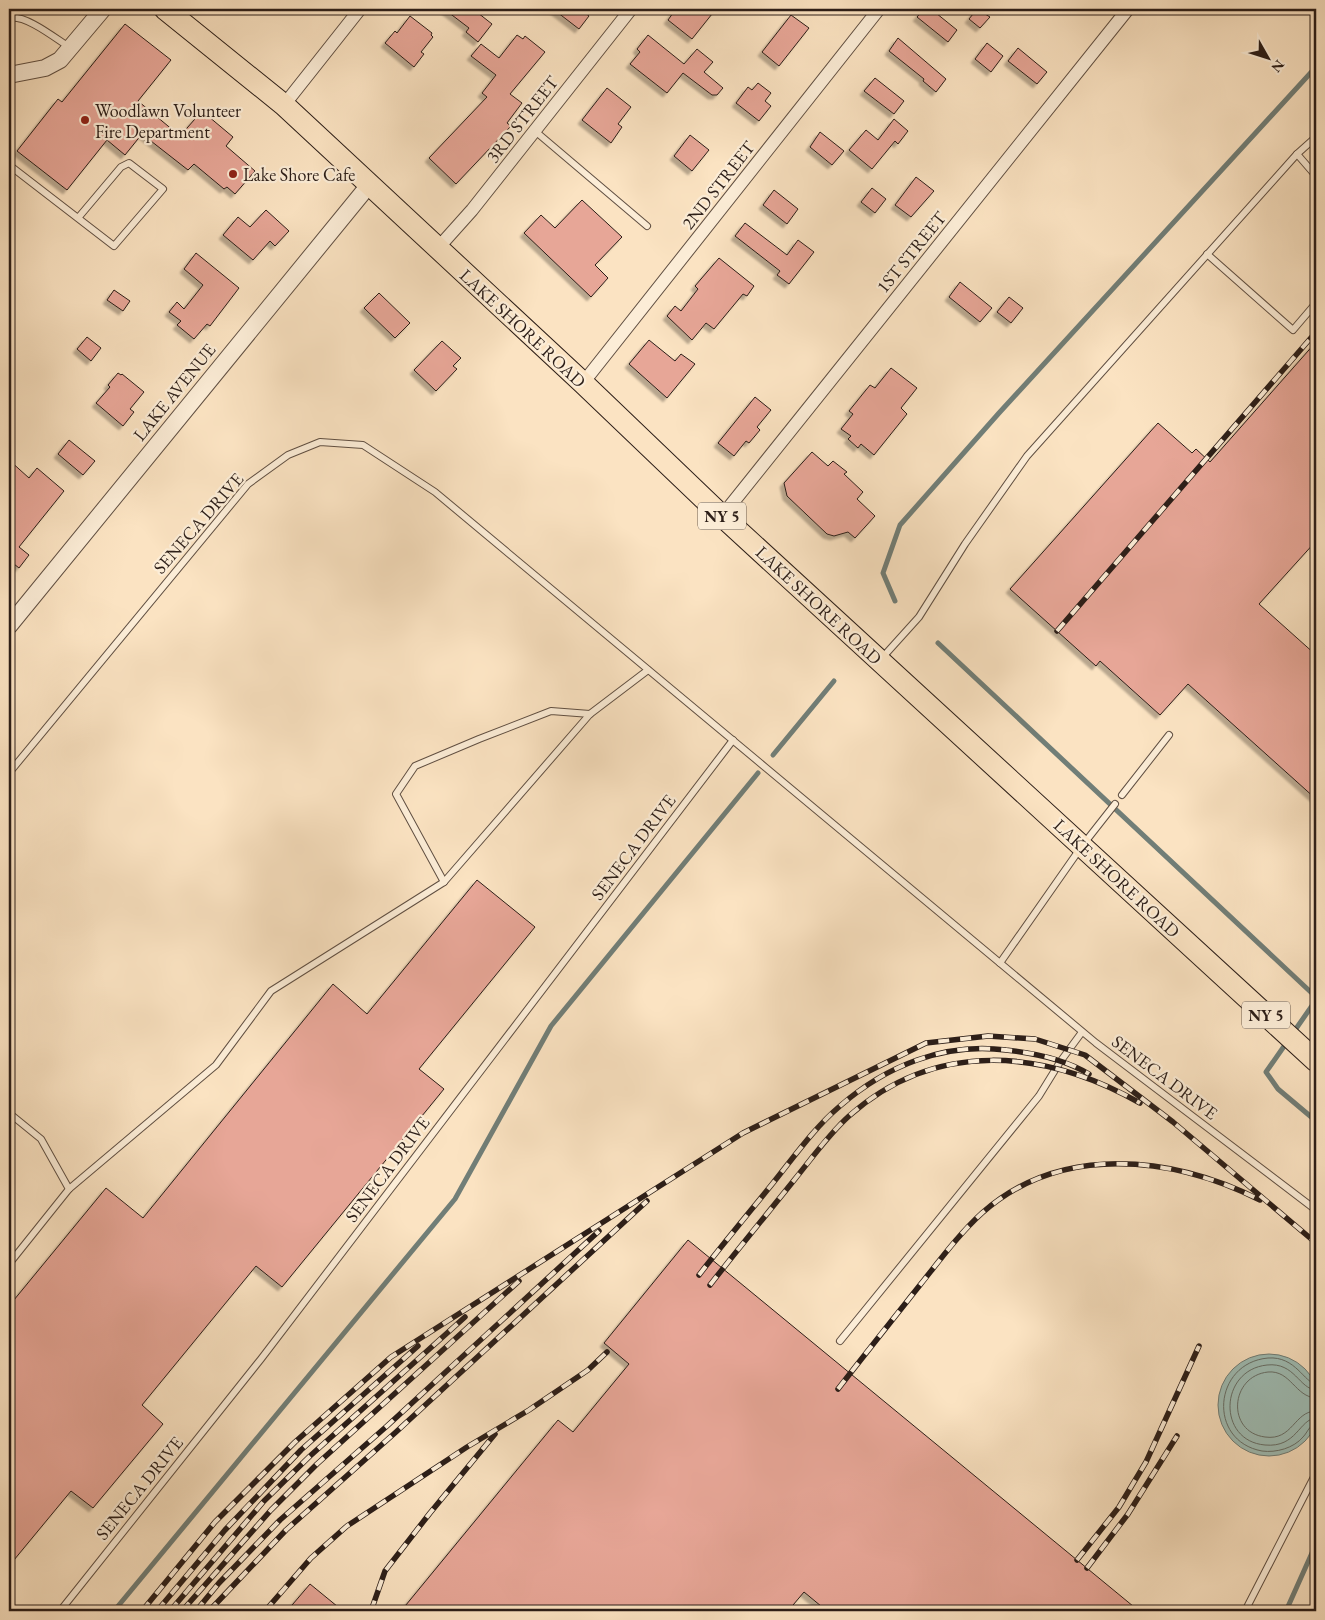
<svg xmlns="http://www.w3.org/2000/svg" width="1325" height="1620" font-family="'EB Garamond',serif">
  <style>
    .water { fill: #9fbeb6; stroke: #717e77 }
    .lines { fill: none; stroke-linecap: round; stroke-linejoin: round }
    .shore { stroke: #666e67; stroke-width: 1 }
    .stream { stroke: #717e77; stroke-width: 5 }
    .building { fill: #e7a697; stroke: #2c1e18; filter: url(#shadow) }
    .service-casing { stroke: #604f42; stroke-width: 8 }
    .minor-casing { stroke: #604f42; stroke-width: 14 }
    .tertiary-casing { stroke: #604f42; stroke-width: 18 }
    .trunk-casing { stroke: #2c1e18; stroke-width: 23 }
    .service { stroke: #fcedd7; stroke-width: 6 }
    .minor { stroke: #fcedd7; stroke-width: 12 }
    .tertiary { stroke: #fcedd7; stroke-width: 16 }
    .trunk { stroke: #fbe3c2; stroke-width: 21 }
    .rail-casing { stroke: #2c1e18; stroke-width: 5.5 }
    .rail { stroke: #fcedd7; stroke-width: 4; stroke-dasharray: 11; stroke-linecap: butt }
    .poi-dot { fill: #8f2418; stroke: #fcedd7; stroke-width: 2 }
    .labels { text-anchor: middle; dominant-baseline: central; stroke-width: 4.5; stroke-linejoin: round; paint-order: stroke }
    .shield { fill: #fcedd7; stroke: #6a5c51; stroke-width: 1 }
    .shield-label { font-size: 16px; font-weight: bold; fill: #2c1e18 }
    .poi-label { font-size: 18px; fill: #2c1e18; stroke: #fcedd7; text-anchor: start }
    .street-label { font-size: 18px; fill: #2c1e18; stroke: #fcedd7 }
  </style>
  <defs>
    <filter id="shadow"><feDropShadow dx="-4" dy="4" stdDeviation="1" flood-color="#0004"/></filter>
  </defs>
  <rect width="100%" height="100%" fill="#fbe3c2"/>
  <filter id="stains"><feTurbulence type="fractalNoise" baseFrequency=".004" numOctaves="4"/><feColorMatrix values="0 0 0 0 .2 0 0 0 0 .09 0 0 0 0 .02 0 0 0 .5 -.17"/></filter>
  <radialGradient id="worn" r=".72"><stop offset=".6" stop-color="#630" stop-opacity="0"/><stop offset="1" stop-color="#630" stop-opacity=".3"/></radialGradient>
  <circle class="water" cx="1269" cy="1405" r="51"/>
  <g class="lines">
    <g class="shore">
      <path d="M 1316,1384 C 1304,1383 1296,1356 1268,1358 C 1213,1363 1207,1441 1262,1451 C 1276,1453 1294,1448 1303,1437 C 1308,1432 1309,1425 1316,1424"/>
      <path d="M 1316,1390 C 1299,1389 1295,1362 1267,1365 C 1219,1370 1217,1441 1265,1445 C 1297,1448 1299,1419 1316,1418"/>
      <path d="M 1316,1398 C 1295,1397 1291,1370 1268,1372 C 1230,1376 1226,1432 1265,1437 C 1293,1441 1294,1411 1316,1411"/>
    </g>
    <g class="stream">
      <path d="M 895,601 L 883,573 L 900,525 L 999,413 L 1316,67"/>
      <path d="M 938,643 L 1316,997"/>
      <path d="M 773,755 L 834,681"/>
      <path d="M 1293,1033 L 1316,1000"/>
      <path d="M 1287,1042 L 1266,1072 L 1278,1089 L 1316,1121"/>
      <path d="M 114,1611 L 455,1199 L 551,1026 L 758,773"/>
      <path d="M 1286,1611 L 1316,1544"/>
    </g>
  </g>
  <g class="building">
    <path d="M 444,9 L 473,9 L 492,24 L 478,42 L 466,32 L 469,28 Z"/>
    <path d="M 553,9 L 580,9 L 589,16 L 579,29 Z"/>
    <path d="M 676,9 L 716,9 L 692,39 L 668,20 Z"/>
    <path d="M 924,9 L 931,9 L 957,30 L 948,42 L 917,17 Z"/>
    <path d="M 977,9 L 990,17 L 980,28 L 969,19 Z"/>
    <path d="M 791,15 L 809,28 L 779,66 L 762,52 Z"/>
    <path d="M 410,16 L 432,33 L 431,35 L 433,37 L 421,52 L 424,54 L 414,67 L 385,43 L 395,31 L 397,33 Z"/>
    <path d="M 125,24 L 171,60 L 138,101 L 180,136 L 202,111 L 233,137 L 226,146 L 255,171 L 235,194 L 227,187 L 224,189 L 194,164 L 188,170 L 142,134 L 125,155 L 107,140 L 67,190 L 17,151 L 58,99 L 62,102 Z"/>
    <path d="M 517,35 L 523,39 L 525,36 L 545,52 L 510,94 L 522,103 L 507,123 L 511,126 L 456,184 L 429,158 L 487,97 L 482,93 L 496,75 L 471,56 L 481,44 L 499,58 Z"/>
    <path d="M 648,35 L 684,64 L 697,49 L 713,62 L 704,72 L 723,88 L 717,95 L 712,95 L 683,73 L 667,93 L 630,64 L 640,52 L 637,49 Z"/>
    <path d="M 898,38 L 946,79 L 936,92 L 923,81 L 924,79 L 889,51 Z"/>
    <path d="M 987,43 L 1003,56 L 991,72 L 975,59 Z"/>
    <path d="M 1018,48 L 1047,72 L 1037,84 L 1008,61 Z"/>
    <path d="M 875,78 L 904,101 L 894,114 L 864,91 Z"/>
    <path d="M 758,83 L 771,93 L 765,101 L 771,106 L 759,121 L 736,103 L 748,87 L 752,90 Z"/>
    <path d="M 607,88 L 631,107 L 618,124 L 622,127 L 611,143 L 582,120 Z"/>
    <path d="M 894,119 L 908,131 L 898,144 L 895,141 L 872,169 L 849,150 L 866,130 L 878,140 Z"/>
    <path d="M 820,132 L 844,151 L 832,165 L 810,147 Z"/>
    <path d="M 690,135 L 709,150 L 692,171 L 674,156 Z"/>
    <path d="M 916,177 L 934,191 L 911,217 L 895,205 Z"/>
    <path d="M 872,188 L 886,199 L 875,213 L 861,202 Z"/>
    <path d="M 774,190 L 798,209 L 787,224 L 763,205 Z"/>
    <path d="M 582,200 L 622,237 L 595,265 L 608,278 L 591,297 L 524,233 L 541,215 L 555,228 Z"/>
    <path d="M 266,210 L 289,231 L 275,246 L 270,241 L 253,260 L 223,235 L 238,217 L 250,227 Z"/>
    <path d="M 745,223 L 787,255 L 798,240 L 814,252 L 789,284 L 777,275 L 780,271 L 735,236 Z"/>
    <path d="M 196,253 L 239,288 L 210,326 L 207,324 L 194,339 L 177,325 L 181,321 L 169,312 L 177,302 L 184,309 L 203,285 L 184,269 Z"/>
    <path d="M 719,258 L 754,286 L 747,296 L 743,294 L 714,329 L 706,323 L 692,340 L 667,316 L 675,306 L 681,311 L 698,289 L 695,286 Z"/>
    <path d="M 960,282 L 992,308 L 980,322 L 949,297 Z"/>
    <path d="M 114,290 L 130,301 L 123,311 L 107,300 Z"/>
    <path d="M 379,293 L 410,323 L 395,338 L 364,308 Z"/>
    <path d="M 1009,297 L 1023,308 L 1011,323 L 997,312 Z"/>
    <path d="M 87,337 L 101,348 L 91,361 L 77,349 Z"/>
    <path d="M 649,340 L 675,361 L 681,354 L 695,364 L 667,398 L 629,364 Z"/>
    <path d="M 442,341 L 461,358 L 453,366 L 457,369 L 436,391 L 414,370 Z"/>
    <path d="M 1316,342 L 1316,541 L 1259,604 L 1316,655 L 1316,799 L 1188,684 L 1160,715 L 1100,661 L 1096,666 L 1010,589 L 1158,423 L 1192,453 L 1196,449 L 1210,462 Z"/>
    <path d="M 891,368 L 917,388 L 901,408 L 907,414 L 874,455 L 861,444 L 858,448 L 848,439 L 851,436 L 841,429 L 853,414 L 849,411 L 870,385 L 875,388 Z"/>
    <path d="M 118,373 L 121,375 L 122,374 L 144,392 L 130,409 L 134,412 L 123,426 L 96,403 L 110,387 L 108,385 Z"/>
    <path d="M 755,397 L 771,410 L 757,427 L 760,430 L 749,443 L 746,441 L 734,456 L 718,443 Z"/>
    <path d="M 69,440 L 95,461 L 83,475 L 58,454 Z"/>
    <path d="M 812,452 L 828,466 L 833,461 L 847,472 L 844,474 L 863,492 L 857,499 L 875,516 L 855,538 L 848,532 L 834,536 L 827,534 L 787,496 L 784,483 Z"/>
    <path d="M 9,460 L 29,478 L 37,468 L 64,491 L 19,547 L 29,555 L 19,568 L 9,560 Z"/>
    <path d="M 477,880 L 535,927 L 419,1069 L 444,1089 L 282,1287 L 256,1266 L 142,1405 L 163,1424 L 93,1508 L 71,1491 L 9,1566 L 9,1306 L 106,1188 L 143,1218 L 333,984 L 367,1014 Z"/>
    <path d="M 688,1240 L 1077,1560 L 1139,1611 L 827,1611 L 804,1592 L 788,1611 L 401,1611 L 558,1420 L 573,1432 L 629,1364 L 604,1343 Z"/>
    <path d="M 310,1584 L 343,1611 L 287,1611 Z"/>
  </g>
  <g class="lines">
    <defs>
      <g id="service">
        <path d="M 9,18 C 25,14 55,38 69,47"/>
        <path d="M 535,131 L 647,226"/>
        <path d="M 1297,154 L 1316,176"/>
        <path d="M 9,165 L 114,246 L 163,189 L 129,163 L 121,167 L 78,218"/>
        <path d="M 1207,254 L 1293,330 L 1316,303"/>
        <path d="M 882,658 L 919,617 L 965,544 L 1027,456 L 1297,154 L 1316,137"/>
        <path d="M 9,773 L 248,484 L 288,455 L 320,442 L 363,445 L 435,492 L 1096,1043 L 1316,1210"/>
        <path d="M 1122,795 L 1169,735"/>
        <path d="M 444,882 L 396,794 L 415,766 L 479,739 L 551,711 L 590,714"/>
        <path d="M 1000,963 L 1082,846 L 1115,804"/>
        <path d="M 9,1113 L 41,1139 L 69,1189"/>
        <path d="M 9,1264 L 69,1189 L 216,1065 L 271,991 L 444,882 L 590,714 L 648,670"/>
        <path d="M 840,1341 L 1039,1096 L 1060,1062 L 1082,1032"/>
        <path d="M 60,1611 L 261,1359 L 733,740"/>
        <path d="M 1245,1611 L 1316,1473"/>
      </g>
      <g id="minor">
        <path d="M 284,105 L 360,9"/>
        <path d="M 438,248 L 472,210 L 631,9"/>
        <path d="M 583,383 L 879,9"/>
        <path d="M 722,516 L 1128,9"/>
      </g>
      <g id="tertiary">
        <path d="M 9,75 L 45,68 L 60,60 L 103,9"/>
        <path d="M 9,626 L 369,185"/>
      </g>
      <path id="trunk" d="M 165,9 L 284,105 L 583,383 L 722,516 L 1316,1061"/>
    </defs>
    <use href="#service" class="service-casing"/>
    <use href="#minor" class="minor-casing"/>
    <use href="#tertiary" class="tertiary-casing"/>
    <use href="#trunk" class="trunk-casing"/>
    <use href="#service" class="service"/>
    <use href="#minor" class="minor"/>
    <use href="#tertiary" class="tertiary"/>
    <use href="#trunk" class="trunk"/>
    <defs>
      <g id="rail">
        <path d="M 1057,631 L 1316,332"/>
        <path d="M 699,1275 C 723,1244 748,1214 773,1183 C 794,1157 814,1128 840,1106 C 886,1066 944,1042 1006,1050 C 1035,1053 1064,1059 1089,1074"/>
        <path d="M 710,1285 C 738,1249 767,1214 795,1179 C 812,1158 829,1134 849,1116 C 936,1039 1045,1049 1140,1103"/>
        <path d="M 838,1389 C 865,1354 893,1319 920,1285 C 940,1260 959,1234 982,1213 C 1061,1143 1173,1156 1260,1200"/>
        <path d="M 1077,1560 L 1119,1507 L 1146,1462 L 1199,1346"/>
        <path d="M 1087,1568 L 1128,1514 L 1177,1436"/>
        <path d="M 142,1611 L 215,1522 L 295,1442 L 391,1357 L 743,1133 L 926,1043 L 988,1036 L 1035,1039 L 1085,1055 L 1173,1122 L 1316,1243"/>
        <path d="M 157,1611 L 225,1530 L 301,1450 L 418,1346"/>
        <path d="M 170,1611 L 264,1501 L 310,1456 L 465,1317"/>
        <path d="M 182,1611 L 271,1510 L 317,1464 L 519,1281"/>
        <path d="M 196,1611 L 219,1583 L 280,1520 L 387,1426 L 599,1231"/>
        <path d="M 209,1611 L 286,1530 L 396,1432 L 647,1201"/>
        <path d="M 265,1611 L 311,1558 L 347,1526 L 467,1447 L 529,1410 L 588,1370 L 607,1352"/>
        <path d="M 371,1611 L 385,1571 L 430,1513 L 495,1434"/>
      </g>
    </defs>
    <use href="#rail" class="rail-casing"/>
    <use href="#rail" class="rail"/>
  </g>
  <g class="poi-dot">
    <circle cx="85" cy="120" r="5"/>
    <circle cx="233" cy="174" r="5"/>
  </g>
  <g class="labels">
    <g class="shield">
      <rect x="698" y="502.5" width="48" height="27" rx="4"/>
      <rect x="1242" y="1001.5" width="48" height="27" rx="4"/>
    </g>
    <g class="shield-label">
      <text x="722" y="516">NY 5</text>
      <text x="1266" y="1015">NY 5</text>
    </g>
    <g class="poi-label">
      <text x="95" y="110">Woodlawn Volunteer<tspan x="95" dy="21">Fire Department</tspan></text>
      <text x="243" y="174">Lake Shore Cafe</text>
    </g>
    <g class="street-label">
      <text transform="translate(522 119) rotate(-52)">3RD STREET</text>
      <text transform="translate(718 185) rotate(-52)">2ND STREET</text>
      <text transform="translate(911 252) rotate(-51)">1ST STREET</text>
      <text transform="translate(523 328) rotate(43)">LAKE SHORE ROAD</text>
      <text transform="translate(174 392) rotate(-51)">LAKE AVENUE</text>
      <text transform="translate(198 523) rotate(-49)">SENECA DRIVE</text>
      <text transform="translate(819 605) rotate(43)">LAKE SHORE ROAD</text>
      <text transform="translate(633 847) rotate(-53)">SENECA DRIVE</text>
      <text transform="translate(1117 878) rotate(43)">LAKE SHORE ROAD</text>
      <text transform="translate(1165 1077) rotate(37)">SENECA DRIVE</text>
      <text transform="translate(387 1169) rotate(-53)">SENECA DRIVE</text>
      <text transform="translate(139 1488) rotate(-51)">SENECA DRIVE</text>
    </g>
  </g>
  <rect width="1325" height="1620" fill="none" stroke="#fbe3c2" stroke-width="30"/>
  <rect x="10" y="10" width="1305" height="1600" fill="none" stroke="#2c1e18" stroke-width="2.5"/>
  <rect x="15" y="15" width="1295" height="1590" fill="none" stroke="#2c1e18"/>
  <g transform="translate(1268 58) rotate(129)" stroke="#fcedd7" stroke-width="4" paint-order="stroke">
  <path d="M0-4L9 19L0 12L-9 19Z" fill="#2c1e18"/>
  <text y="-8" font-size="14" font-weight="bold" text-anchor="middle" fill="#2c1e18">N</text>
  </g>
  <rect width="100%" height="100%" filter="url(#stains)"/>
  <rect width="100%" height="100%" fill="url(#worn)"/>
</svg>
